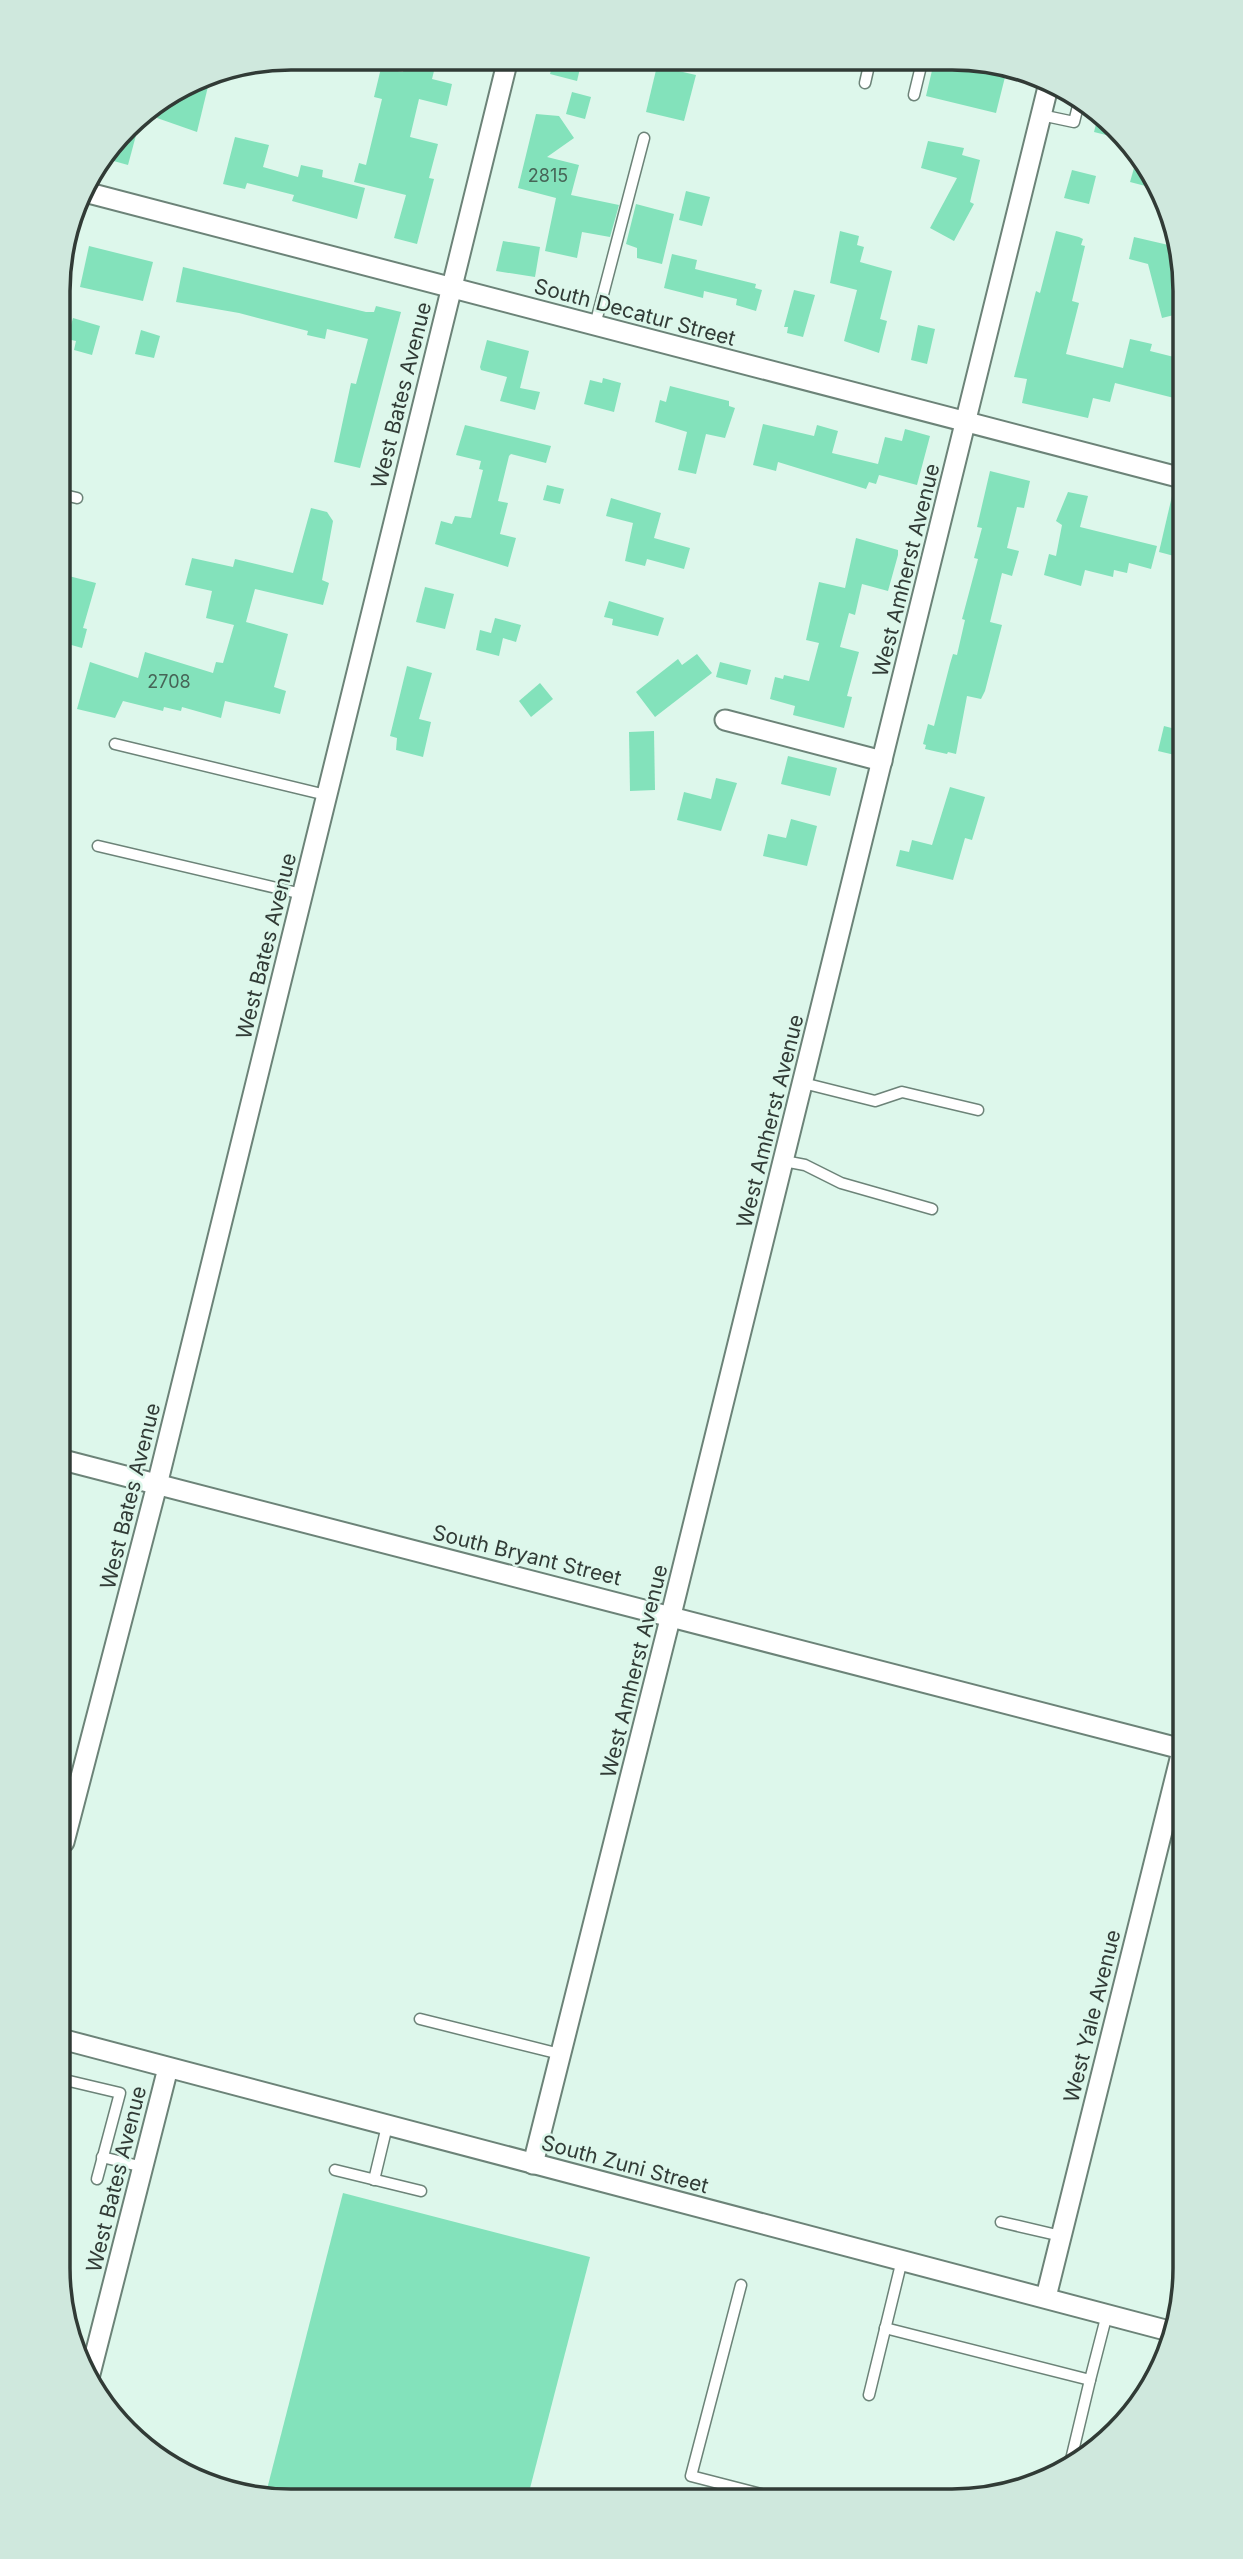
<svg xmlns="http://www.w3.org/2000/svg" width="1243" height="2559" font-family="Inter,sans-serif">
  <style>
    .building { fill: #83e2bb }
    .lines { fill: none; stroke-linecap: round; stroke-linejoin: round }
    .lane-casing { stroke: #6c8378; stroke-width: 13 }
    .street-casing { stroke: #6c8378; stroke-width: 23 }
    .lane { stroke: #fff; stroke-width: 10 }
    .street { stroke: #fff; stroke-width: 19 }
    .labels { text-anchor: middle; dominant-baseline: central; stroke-width: 5; stroke-linejoin: round; paint-order: stroke }
    .number-label { font-size: 18px; fill: #466557 }
    .street-label { font-size: 21px; fill: #313b36; stroke: #ddf7eb }
    .rim { fill: none; stroke: #313b36; stroke-width: 3.5 }
  </style>
  <rect width="100%" height="100%" fill="#ddf7eb"/>
  <g class="building">
    <path d="M 407,58 L 437,59 L 432,79 L 452,84 L 447,106 L 419,99 L 410,137 L 438,144 L 429,178 L 434,179 L 417,244 L 394,238 L 406,195 L 354,182 L 359,163 L 366,165 L 382,99 L 374,97 L 381,68 L 403,72 Z"/>
    <path d="M 554,59 L 582,60 L 577,81 L 550,74 Z"/>
    <path d="M 934,62 L 975,62 L 973,69 L 1005,77 L 996,113 L 926,96 Z"/>
    <path d="M 657,66 L 696,75 L 684,121 L 646,112 Z"/>
    <path d="M 211,74 L 197,132 L 157,118 L 162,100 L 202,75 Z"/>
    <path d="M 572,92 L 591,97 L 585,119 L 566,114 Z"/>
    <path d="M 1099,112 L 1106,116 L 1126,140 L 1094,132 Z"/>
    <path d="M 142,113 L 128,165 L 110,160 L 114,146 Z"/>
    <path d="M 536,114 L 559,116 L 574,138 L 547,157 L 579,165 L 571,195 L 619,205 L 610,237 L 582,232 L 577,258 L 545,251 L 556,198 L 518,188 Z"/>
    <path d="M 235,137 L 269,145 L 263,167 L 298,177 L 301,165 L 323,170 L 322,177 L 365,188 L 357,219 L 292,201 L 294,195 L 247,183 L 245,189 L 223,184 Z"/>
    <path d="M 928,141 L 964,148 L 962,155 L 980,160 L 970,202 L 974,204 L 954,241 L 930,228 L 957,178 L 921,168 Z"/>
    <path d="M 1138,154 L 1154,174 L 1161,190 L 1130,182 Z"/>
    <path d="M 1072,170 L 1096,176 L 1089,204 L 1064,198 Z"/>
    <path d="M 686,191 L 710,197 L 702,226 L 679,220 Z"/>
    <path d="M 636,204 L 674,214 L 662,264 L 637,258 L 637,248 L 626,244 Z"/>
    <path d="M 840,231 L 859,236 L 857,245 L 864,247 L 860,262 L 892,271 L 880,319 L 887,321 L 879,353 L 844,341 L 857,290 L 830,283 Z"/>
    <path d="M 1056,231 L 1079,237 L 1083,239 L 1081,245 L 1085,246 L 1072,301 L 1079,303 L 1066,354 L 1123,368 L 1130,339 L 1152,344 L 1150,351 L 1178,358 L 1178,399 L 1115,383 L 1110,402 L 1093,398 L 1088,418 L 1022,403 L 1027,379 L 1014,377 L 1036,291 L 1040,293 Z"/>
    <path d="M 1134,237 L 1177,247 L 1178,314 L 1162,318 L 1148,264 L 1129,259 Z"/>
    <path d="M 503,241 L 540,247 L 535,277 L 496,271 Z"/>
    <path d="M 89,246 L 153,262 L 143,301 L 80,287 Z"/>
    <path d="M 672,254 L 697,260 L 695,269 L 756,284 L 755,288 L 762,290 L 756,311 L 736,305 L 737,299 L 704,291 L 703,298 L 664,288 Z"/>
    <path d="M 183,267 L 366,312 L 374,312 L 376,306 L 401,312 L 360,468 L 334,462 L 351,383 L 356,384 L 368,339 L 327,329 L 325,339 L 307,335 L 308,331 L 239,313 L 176,302 Z"/>
    <path d="M 794,290 L 815,295 L 803,337 L 787,333 L 788,327 L 784,327 Z"/>
    <path d="M 73,318 L 100,326 L 92,355 L 74,350 L 76,341 L 67,339 Z"/>
    <path d="M 918,325 L 935,329 L 927,364 L 911,360 Z"/>
    <path d="M 141,330 L 160,336 L 154,358 L 135,354 Z"/>
    <path d="M 487,340 L 529,351 L 520,388 L 540,392 L 535,410 L 500,401 L 507,377 L 481,370 L 480,367 Z"/>
    <path d="M 603,378 L 621,383 L 614,412 L 584,404 L 590,380 L 602,383 Z"/>
    <path d="M 670,386 L 729,401 L 729,406 L 735,408 L 725,438 L 706,434 L 696,474 L 678,470 L 687,432 L 655,422 L 660,400 L 666,402 Z"/>
    <path d="M 763,424 L 814,436 L 817,425 L 838,431 L 832,453 L 878,464 L 885,437 L 902,441 L 905,429 L 930,436 L 917,485 L 879,475 L 876,484 L 869,482 L 866,489 L 778,462 L 776,471 L 753,465 Z"/>
    <path d="M 465,425 L 551,446 L 546,463 L 511,454 L 509,456 L 498,501 L 508,503 L 500,534 L 516,538 L 508,567 L 435,544 L 441,521 L 452,524 L 455,516 L 471,518 L 483,470 L 479,469 L 481,461 L 456,455 Z"/>
    <path d="M 990,471 L 1030,481 L 1024,508 L 1017,507 L 1007,548 L 1019,551 L 1012,576 L 1002,573 L 990,622 L 1002,625 L 985,691 L 981,699 L 967,696 L 956,754 L 948,752 L 947,754 L 925,749 L 926,745 L 923,744 L 928,724 L 934,726 L 950,664 L 953,654 L 957,655 L 965,620 L 962,619 L 978,559 L 974,558 L 982,528 L 977,527 Z"/>
    <path d="M 547,485 L 564,489 L 560,504 L 543,500 Z"/>
    <path d="M 1068,492 L 1088,496 L 1080,527 L 1157,546 L 1151,569 L 1129,563 L 1127,573 L 1114,570 L 1113,577 L 1085,570 L 1081,586 L 1044,575 L 1049,554 L 1056,556 L 1062,525 L 1056,521 Z"/>
    <path d="M 1172,496 L 1178,497 L 1178,557 L 1159,552 Z"/>
    <path d="M 611,498 L 661,513 L 654,538 L 690,548 L 684,569 L 647,559 L 645,566 L 625,561 L 633,523 L 606,516 Z"/>
    <path d="M 311,508 L 327,512 L 333,521 L 322,580 L 329,583 L 323,605 L 255,589 L 246,622 L 288,634 L 274,687 L 286,691 L 280,714 L 225,701 L 221,718 L 182,707 L 181,711 L 164,707 L 163,711 L 123,701 L 115,718 L 77,709 L 90,662 L 138,678 L 145,652 L 213,673 L 216,662 L 223,663 L 234,625 L 206,618 L 212,591 L 185,585 L 192,558 L 233,567 L 235,559 L 293,573 Z"/>
    <path d="M 856,538 L 898,550 L 898,555 L 888,591 L 862,584 L 855,615 L 849,613 L 840,647 L 859,652 L 847,696 L 852,697 L 844,728 L 793,715 L 795,706 L 770,699 L 775,677 L 783,679 L 784,675 L 809,681 L 819,643 L 806,640 L 819,582 L 845,588 Z"/>
    <path d="M 61,574 L 96,583 L 83,628 L 87,629 L 82,648 L 61,642 L 65,625 L 61,625 Z"/>
    <path d="M 425,587 L 454,594 L 445,629 L 416,622 Z"/>
    <path d="M 609,601 L 664,618 L 658,636 L 612,625 L 613,619 L 604,617 Z"/>
    <path d="M 495,618 L 521,625 L 516,642 L 503,638 L 499,656 L 476,650 L 480,630 L 491,633 Z"/>
    <path d="M 697,654 L 712,673 L 655,717 L 636,692 L 678,659 L 682,665 Z"/>
    <path d="M 720,662 L 751,670 L 747,685 L 716,677 Z"/>
    <path d="M 407,666 L 432,673 L 419,719 L 431,722 L 423,757 L 396,750 L 397,738 L 390,736 Z"/>
    <path d="M 540,683 L 553,699 L 531,717 L 519,701 Z"/>
    <path d="M 1164,726 L 1179,730 L 1179,756 L 1158,751 Z"/>
    <path d="M 654,731 L 655,790 L 630,791 L 629,732 Z"/>
    <path d="M 788,756 L 837,768 L 830,796 L 781,784 Z"/>
    <path d="M 716,778 L 737,783 L 721,831 L 677,820 L 684,792 L 711,799 Z"/>
    <path d="M 950,787 L 985,797 L 972,840 L 965,838 L 953,880 L 896,866 L 900,850 L 909,852 L 912,840 L 932,845 Z"/>
    <path d="M 791,819 L 817,826 L 807,866 L 763,856 L 768,834 L 786,838 Z"/>
    <path d="M 343,2193 L 590,2257 L 528,2496 L 265,2497 Z"/>
  </g>
  <g class="lines">
    <defs>
      <g id="lane">
        <path d="M 865,83 L 870,61"/>
        <path d="M 914,95 L 922,62"/>
        <path d="M 1041,115 L 1074,122 L 1079,102"/>
        <path d="M 595,325 L 644,138"/>
        <path d="M 60,494 L 77,498"/>
        <path d="M 115,744 L 326,795"/>
        <path d="M 98,846 L 302,894"/>
        <path d="M 803,1083 L 875,1101 L 902,1092 L 978,1110"/>
        <path d="M 784,1161 L 805,1165 L 841,1183 L 932,1209"/>
        <path d="M 420,2019 L 560,2054"/>
        <path d="M 65,2080 L 120,2093 L 97,2179"/>
        <path d="M 102,2157 L 143,2167"/>
        <path d="M 335,2170 L 421,2191"/>
        <path d="M 374,2180 L 387,2126"/>
        <path d="M 1001,2222 L 1061,2236"/>
        <path d="M 741,2285 L 691,2476 L 761,2494"/>
        <path d="M 885,2328 L 1090,2380 L 1107,2314"/>
        <path d="M 869,2395 L 902,2260"/>
        <path d="M 1069,2468 L 1090,2380"/>
      </g>
      <g id="street">
        <path d="M 81,191 L 1178,477"/>
        <path d="M 725,720 L 882,761"/>
        <path d="M 63,1460 L 1182,1749"/>
        <path d="M 64,1842 L 157,1485 L 508,59"/>
        <path d="M 65,2040 L 1173,2332"/>
        <path d="M 533,2164 L 671,1615 L 1048,87"/>
        <path d="M 1046,2297 L 1183,1747"/>
        <path d="M 88,2382 L 168,2068"/>
      </g>
    </defs>
    <use href="#lane" class="lane-casing"/>
    <use href="#street" class="street-casing"/>
    <use href="#lane" class="lane"/>
    <use href="#street" class="street"/>
  </g>
  <g class="labels">
    <g class="number-label">
      <text x="548" y="175">2815</text>
      <text x="169" y="681">2708</text>
    </g>
    <g class="street-label">
      <text transform="translate(635 312) rotate(15)">South Decatur Street</text>
      <text transform="translate(401 395) rotate(-76)">West Bates Avenue</text>
      <text transform="translate(906 570) rotate(-76)">West Amherst Avenue</text>
      <text transform="translate(266 946) rotate(-76)">West Bates Avenue</text>
      <text transform="translate(770 1121) rotate(-76)">West Amherst Avenue</text>
      <text transform="translate(130 1496) rotate(-76)">West Bates Avenue</text>
      <text transform="translate(527 1555) rotate(14)">South Bryant Street</text>
      <text transform="translate(634 1671) rotate(-76)">West Amherst Avenue</text>
      <text transform="translate(1092 2016) rotate(-76)">West Yale Avenue</text>
      <text transform="translate(625 2164) rotate(15)">South Zuni Street</text>
      <text transform="translate(116 2179) rotate(-76)">West Bates Avenue</text>
    </g>
  </g>
  <path d="M0 0H1243V2559H0ZM291 70H952A221 221 0 0 1 1173 291V2268A221 221 0 0 1 952 2489H291A221 221 0 0 1 70 2268V291A221 221 0 0 1 291 70Z" fill="#cfe8dd" fill-rule="evenodd"/>
  <path class="rim" d="M291 70H952A221 221 0 0 1 1173 291V2268A221 221 0 0 1 952 2489H291A221 221 0 0 1 70 2268V291A221 221 0 0 1 291 70Z"/>
</svg>
